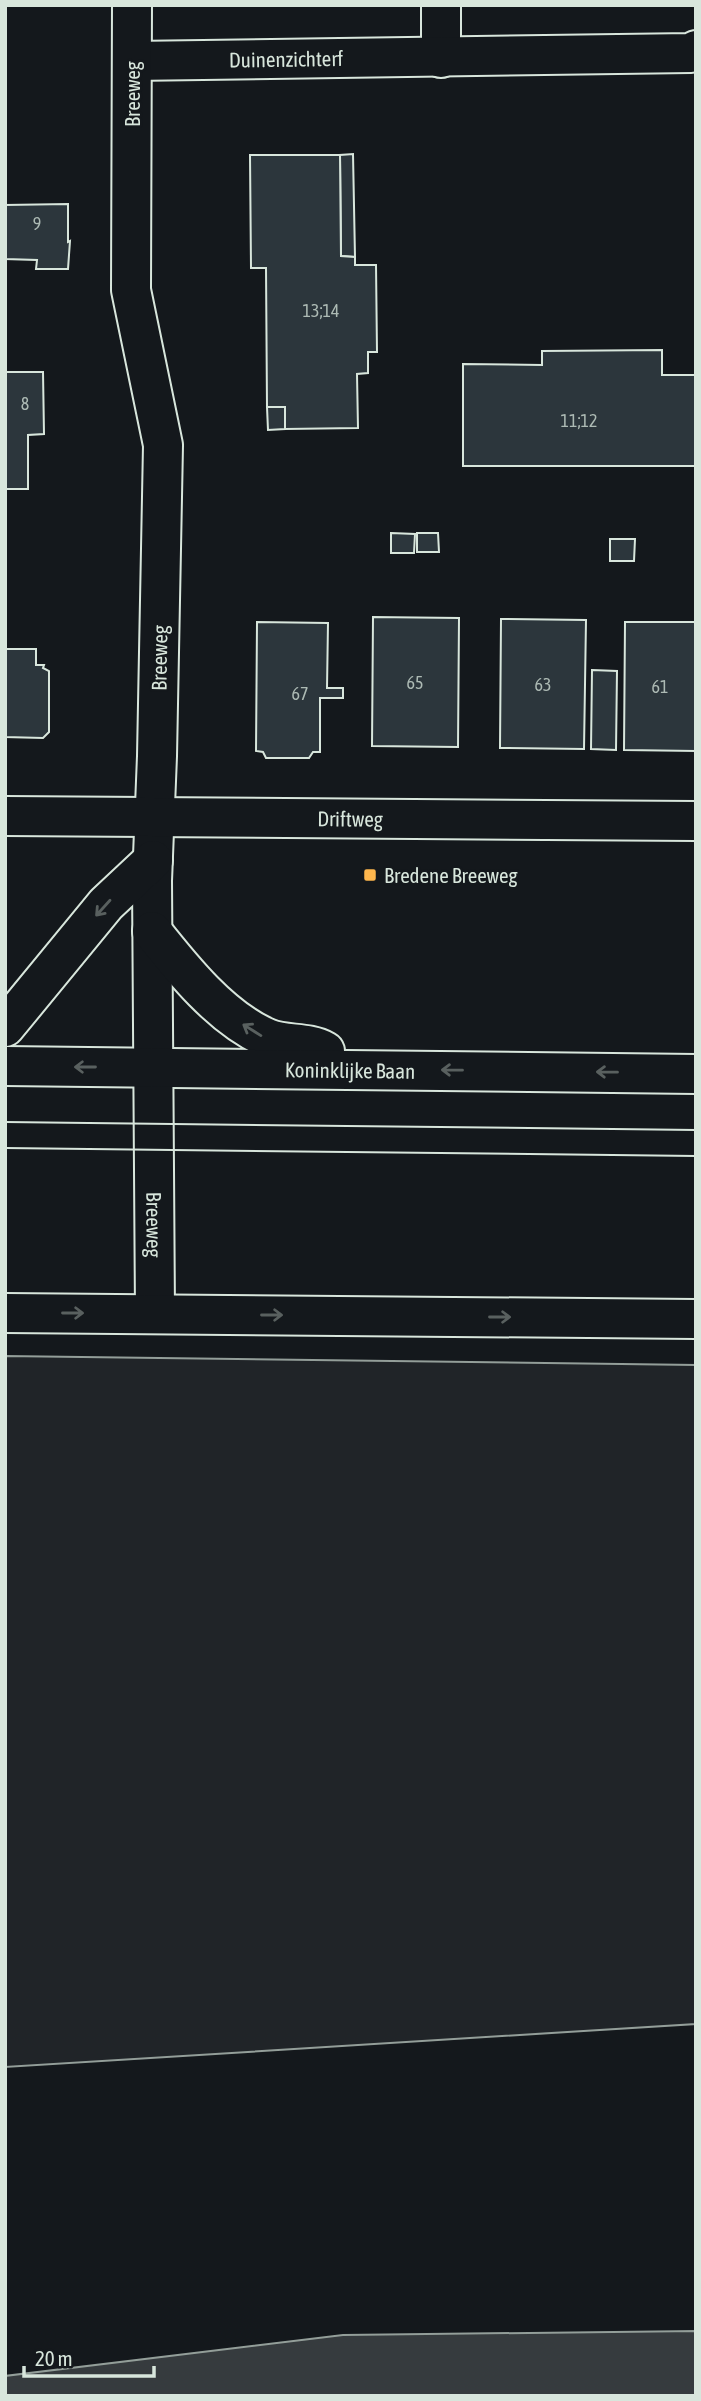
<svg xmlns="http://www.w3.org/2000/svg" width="701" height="2401" font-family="'Asap Condensed',sans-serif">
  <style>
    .green { fill: #202428; stroke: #939e99; stroke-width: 2 }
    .water { fill: #363b3e; stroke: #939e99; stroke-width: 2 }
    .building { fill: #2c363c; stroke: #d8e6dc; stroke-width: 2 }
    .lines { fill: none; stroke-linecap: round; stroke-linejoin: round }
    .street-casing { stroke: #d8e6dc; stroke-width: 42 }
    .secondary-casing { stroke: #d8e6dc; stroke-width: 42 }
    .primary-casing { stroke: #d8e6dc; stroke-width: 42 }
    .street { stroke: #14181c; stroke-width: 38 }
    .secondary { stroke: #14181c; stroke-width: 38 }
    .primary { stroke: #14181c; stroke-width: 38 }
    .tram { stroke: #d8e6dc; stroke-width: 2 }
    .oneway { stroke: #59605f }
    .poi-dot { fill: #ffb74d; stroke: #14181c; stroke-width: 2.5 }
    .labels { text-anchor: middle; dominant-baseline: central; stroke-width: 5; stroke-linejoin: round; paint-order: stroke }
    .number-label { font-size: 18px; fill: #adbab4 }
    .street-label { font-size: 21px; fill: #d8e6dc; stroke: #14181c }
    .poi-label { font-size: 21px; fill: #d8e6dc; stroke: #14181c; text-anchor: start }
  </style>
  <rect width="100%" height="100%" fill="#14181c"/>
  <path class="green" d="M 5,1356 L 696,1365 L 696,2024 L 5,2067 Z"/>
  <path class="water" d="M 696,2331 L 696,2396 L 5,2396 L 5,2376 L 343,2335 Z"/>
  <g class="building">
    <path d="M 353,154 L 355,257 L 341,256 L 340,155 Z"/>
    <path d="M 250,155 L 340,155 L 341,256 L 355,257 L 355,265 L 376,265 L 377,352 L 368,352 L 368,373 L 357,374 L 358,428 L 285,429 L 285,407 L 267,407 L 266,268 L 251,268 Z"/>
    <path d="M 68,204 L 68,242 L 70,241 L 68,269 L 36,269 L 37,260 L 5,259 L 5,205 Z"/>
    <path d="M 662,350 L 662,375 L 696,375 L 696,466 L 463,466 L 463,364 L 542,365 L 542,351 Z"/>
    <path d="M 5,372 L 43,372 L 44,434 L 28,435 L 28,489 L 5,489 Z"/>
    <path d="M 267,407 L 285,407 L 285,429 L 268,430 Z"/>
    <path d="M 391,533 L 415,534 L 414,553 L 391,553 Z"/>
    <path d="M 417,533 L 438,533 L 439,552 L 417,552 Z"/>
    <path d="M 610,539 L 635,539 L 634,561 L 610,561 Z"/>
    <path d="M 373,617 L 459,618 L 458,747 L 372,746 Z"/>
    <path d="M 501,619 L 586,620 L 584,749 L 500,748 Z"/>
    <path d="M 257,622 L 328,623 L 327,688 L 343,688 L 343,698 L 320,698 L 320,752 L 313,752 L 309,758 L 266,758 L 263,752 L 256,751 Z"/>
    <path d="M 625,622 L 696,622 L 696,751 L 624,750 Z"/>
    <path d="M 5,649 L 36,649 L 36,665 L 44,665 L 43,668 L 49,671 L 49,732 L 43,738 L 5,737 Z"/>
    <path d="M 592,670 L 617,671 L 616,750 L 591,749 Z"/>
  </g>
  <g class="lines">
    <defs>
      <g id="street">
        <path d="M 441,58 L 441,5"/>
        <path id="s1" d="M 132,61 L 691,53 L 696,50"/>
      </g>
      <g id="secondary">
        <path id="s2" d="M 132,5 L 131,290 L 163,445 L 157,756 L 152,881 L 155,1313"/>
        <path id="s3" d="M 5,816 L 696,821"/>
      </g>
      <g id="primary">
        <path d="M 152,931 C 182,969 221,1018 267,1038 C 286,1046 307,1041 325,1051"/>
        <path d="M 5,1027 L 106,904 L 153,860"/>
        <path id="s4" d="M 5,1066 L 696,1074"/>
        <path d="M 5,1313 L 696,1319"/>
      </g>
    </defs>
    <use href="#street" class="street-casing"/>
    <use href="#secondary" class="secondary-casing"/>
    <use href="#primary" class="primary-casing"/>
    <use href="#street" class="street"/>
    <use href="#secondary" class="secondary"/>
    <use href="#primary" class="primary"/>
    <g class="tram">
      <path d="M 5,1122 L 696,1130"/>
      <path d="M 5,1148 L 696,1156"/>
    </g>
  </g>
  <defs><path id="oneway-shaft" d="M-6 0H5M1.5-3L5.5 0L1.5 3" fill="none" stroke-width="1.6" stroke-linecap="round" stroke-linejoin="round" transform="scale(1.75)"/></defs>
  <g class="oneway">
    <use href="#oneway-shaft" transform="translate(103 908) rotate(132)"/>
    <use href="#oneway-shaft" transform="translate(252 1030) rotate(-148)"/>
    <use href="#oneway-shaft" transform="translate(85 1067) rotate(-180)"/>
    <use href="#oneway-shaft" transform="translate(452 1070) rotate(-179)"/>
    <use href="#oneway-shaft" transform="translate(607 1072) rotate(-179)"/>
    <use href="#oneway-shaft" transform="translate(73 1313)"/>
    <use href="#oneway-shaft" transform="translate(272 1315)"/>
    <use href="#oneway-shaft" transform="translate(500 1317)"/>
  </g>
  <rect class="poi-dot" x="363" y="868" width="14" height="14" rx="3.5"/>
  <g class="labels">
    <g class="number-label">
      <text x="37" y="223">9</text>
      <text x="321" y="310">13;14</text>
      <text x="25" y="403">8</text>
      <text x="579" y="420">11;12</text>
      <text x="415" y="682">65</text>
      <text x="543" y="684">63</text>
      <text x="660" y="686">61</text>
      <text x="300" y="693">67</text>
    </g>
    <g class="street-label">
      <text stroke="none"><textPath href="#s1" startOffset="154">Duinenzichterf</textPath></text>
      <text transform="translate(132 94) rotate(-90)">Breeweg</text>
      <text transform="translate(159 658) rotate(-89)">Breeweg</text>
      <text stroke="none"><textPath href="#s3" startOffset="345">Driftweg</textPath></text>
      <text stroke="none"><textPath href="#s4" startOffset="345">Koninklijke Baan</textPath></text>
      <text stroke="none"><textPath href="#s2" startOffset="1223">Breeweg</textPath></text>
    </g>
    <g class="poi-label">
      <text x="384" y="875">Bredene Breeweg</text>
    </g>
  </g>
  <rect width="701" height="2401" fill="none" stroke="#d8e6dc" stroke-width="14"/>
  <path d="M24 2366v10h130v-10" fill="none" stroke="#d8e6dc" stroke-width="3.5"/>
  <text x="35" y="2366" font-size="21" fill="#d8e6dc" stroke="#14181c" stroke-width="5" paint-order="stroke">20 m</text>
</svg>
